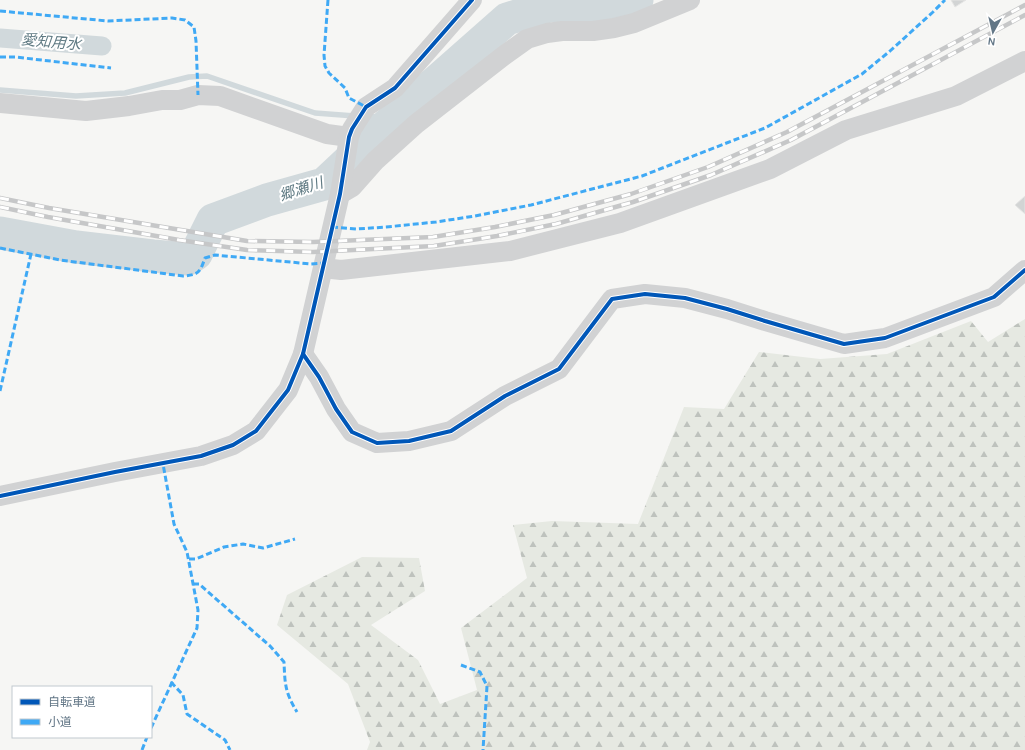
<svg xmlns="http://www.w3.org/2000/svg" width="1025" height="750" font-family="Karla,'Noto Sans JP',sans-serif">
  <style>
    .forest { fill: url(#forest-firs) }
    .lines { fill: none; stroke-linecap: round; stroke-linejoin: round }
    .stream { stroke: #d1d9dc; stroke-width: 5.5 }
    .canal { stroke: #d1d9dc; stroke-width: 19 }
    .river { stroke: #d1d9dc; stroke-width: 33 }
    .building { fill: #d2d4d4; stroke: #e5e5e4 }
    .minor { stroke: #d1d2d3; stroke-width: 20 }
    .rail-casing { stroke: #c6c7c8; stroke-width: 4.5 }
    .rail { stroke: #fff; stroke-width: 3; stroke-dasharray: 9; stroke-linecap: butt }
    .quiet { stroke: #3fa9f5; stroke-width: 3; stroke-dasharray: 6 3; stroke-linecap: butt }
    .cycleway-casing { stroke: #fff; stroke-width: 6 }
    .cycleway { stroke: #0057b8; stroke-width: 4 }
    .labels { text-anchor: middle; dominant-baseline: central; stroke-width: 4; stroke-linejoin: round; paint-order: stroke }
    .water-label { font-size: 15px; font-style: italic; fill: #5f7a83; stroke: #fff }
  </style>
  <defs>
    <pattern id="forest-firs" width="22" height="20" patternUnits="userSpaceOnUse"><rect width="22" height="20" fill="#e6e9e2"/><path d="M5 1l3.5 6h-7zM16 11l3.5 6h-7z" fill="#bec2bd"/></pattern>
  </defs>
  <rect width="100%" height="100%" fill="#f6f6f4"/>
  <path class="forest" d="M 1025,319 L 1025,750 L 367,750 L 370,742 L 348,684 L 277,625 L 287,595 L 362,557 L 419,558 L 425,591 L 371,625 L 418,660 L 440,704 L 477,690 L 461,628 L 527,578 L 513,525 L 552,521 L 638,524 L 684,407 L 724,409 L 759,352 L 820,359 L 887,354 L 971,321 L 988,342 Z"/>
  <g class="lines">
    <g class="stream">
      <path d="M 0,90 L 76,96 L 125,93 L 189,77 L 207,76 L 315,113 L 355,116"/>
      <path d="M 366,116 L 379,117 L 388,124"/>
    </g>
    <path class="canal" d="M 0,38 L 102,46"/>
    <path class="river" d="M 0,233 L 76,247 L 153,256 L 188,259 L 196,254 L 213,220 L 267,200 L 324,184 L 388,124 L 507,19 L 549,6 L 630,4 L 637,0"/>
  </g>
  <g class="building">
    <path d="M 951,0 L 966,0 L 955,7 Z"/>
    <path d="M 1025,196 L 1025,214 L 1015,205 Z"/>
  </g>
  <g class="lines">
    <g class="minor">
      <path d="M 0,103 L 86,111 L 129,106 L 162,100 L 180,100 L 198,95 L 220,96 L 327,134 L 349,137"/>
      <path d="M 340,194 L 352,187 L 375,161 L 416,124 L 506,54 L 527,39 L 547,33 L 562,31 L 593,31 L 614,28 L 634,23 L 690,0"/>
      <path d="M 323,268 L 341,270 L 510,251 L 620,223 L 770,169 L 846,130 L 956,96 L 1025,61"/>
      <path d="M 303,354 L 319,377 L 336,409 L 352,432 L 377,443 L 409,441 L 451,431 L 505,396 L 559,369 L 612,299 L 645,294 L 685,298 L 727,309 L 765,321 L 844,344 L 885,338 L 994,297 L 1025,270"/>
      <path d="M 0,496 L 115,472 L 201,456 L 233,445 L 256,431 L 288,390 L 303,354 L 340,194 L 349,137 L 352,129 L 366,107 L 395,88 L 472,0"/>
    </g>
    <defs>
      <g id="rail">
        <path d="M 0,198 L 49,208 L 247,241 L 313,242 L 433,237 L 495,227 L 554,215 L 631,194 L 708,167 L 787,132 L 1025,5"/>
        <path d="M 0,207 L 48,217 L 179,240 L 247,250 L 313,252 L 434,246 L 497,236 L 556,224 L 633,202 L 711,175 L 791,140 L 1025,15"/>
      </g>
    </defs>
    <use href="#rail" class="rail-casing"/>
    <use href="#rail" class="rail"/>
    <g class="quiet">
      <path d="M 328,0 L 324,55 L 325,66 L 329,73 L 345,88 L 349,98 L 366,107"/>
      <path d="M 0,11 L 108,21 L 172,18 L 185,20 L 194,27 L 196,41 L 198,95"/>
      <path d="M 0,57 L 15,57 L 111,68"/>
      <path d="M 332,227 L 357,229 L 386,227 L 436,222 L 475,216 L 531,205 L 642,176 L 765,128 L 862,74 L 890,51 L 933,12 L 945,0"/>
      <path d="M 0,248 L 60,260 L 183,276 C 199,275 200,272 205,258 L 215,255 L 311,264 L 324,263"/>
      <path d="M 0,391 L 31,254"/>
      <path d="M 189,559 L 196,559 L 224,547 L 243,544 L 263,548 L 295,539"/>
      <path d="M 193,584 L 199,584 L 270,646 L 284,662 C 285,685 285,692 297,712"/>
      <path d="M 461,665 L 480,672 L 487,686 L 483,750"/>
      <path d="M 171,682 L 183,695 L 187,714 L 225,740 L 230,750"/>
      <path d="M 151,728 L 197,628 L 198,610 L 187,552 L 174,524 L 163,464"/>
      <path d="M 142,750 L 147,737"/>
    </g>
    <defs>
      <g id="cycleway">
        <path d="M 303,354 L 319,377 L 336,409 L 352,432 L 377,443 L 409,441 L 451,431 L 505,396 L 559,369 L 612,299 L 645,294 L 685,298 L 727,309 L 765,321 L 844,344 L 885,338 L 994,297 L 1025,270"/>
        <path d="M 0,496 L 115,472 L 201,456 L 233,445 L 256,431 L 288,390 L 303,354 L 340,194 L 349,137 L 352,129 L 366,107 L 395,88 L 472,0"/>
      </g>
    </defs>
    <use href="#cycleway" class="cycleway-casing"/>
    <use href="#cycleway" class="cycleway"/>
  </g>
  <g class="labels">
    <g class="water-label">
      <text transform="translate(51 42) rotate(5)">愛知用水</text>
      <text transform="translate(301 189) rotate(-18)">郷瀬川</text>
    </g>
  </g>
  <rect x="12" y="686" width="140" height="52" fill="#ffffff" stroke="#c1c9cf"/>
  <rect x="20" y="699" width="20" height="6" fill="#0057b8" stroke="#c1c9cf"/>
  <text x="48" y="706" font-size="12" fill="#637787">自転車道</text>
  <rect x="20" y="719" width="20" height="6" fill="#3fa9f5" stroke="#c1c9cf"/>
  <text x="48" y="726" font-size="12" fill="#637787">小道</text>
  <g transform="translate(993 32) rotate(188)" stroke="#ffffff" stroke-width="3" paint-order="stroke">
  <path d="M0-3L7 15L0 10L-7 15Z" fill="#637787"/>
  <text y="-6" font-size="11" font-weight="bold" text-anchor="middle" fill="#637787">N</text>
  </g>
</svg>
